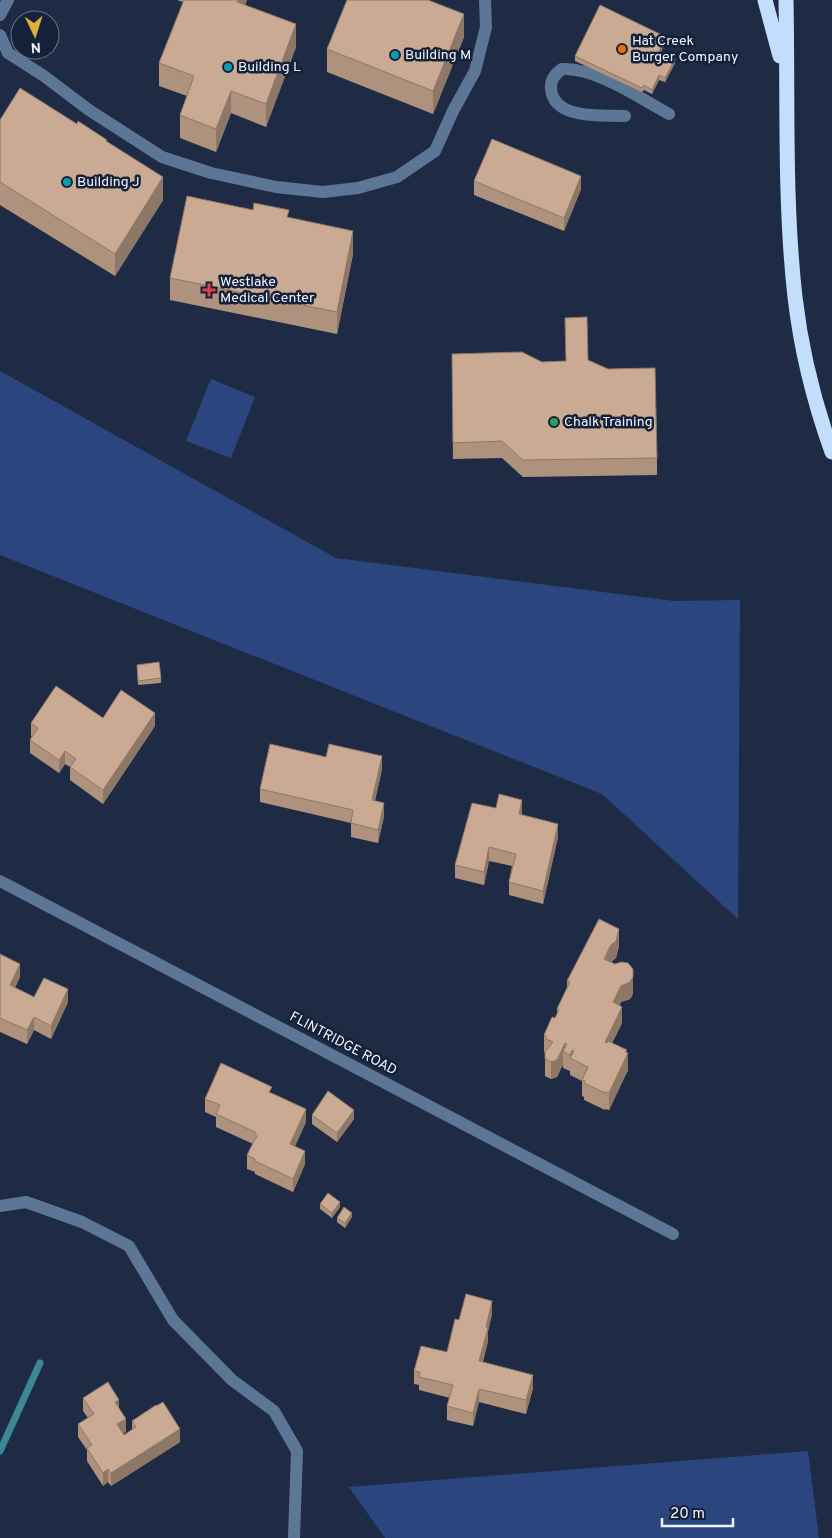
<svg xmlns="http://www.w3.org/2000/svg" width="832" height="1538" font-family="Overpass,sans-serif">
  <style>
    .green { fill: #2b467f }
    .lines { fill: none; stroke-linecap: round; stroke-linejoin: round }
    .stream { stroke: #3c8795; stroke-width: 7 }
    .minor { stroke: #5c7796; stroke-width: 12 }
    .highway { stroke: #c3defc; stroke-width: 15 }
    .wall { fill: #ae927e }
    .shaded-wall { fill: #8d7767 }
    .building { fill: #caaa93; stroke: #8d7767 }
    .food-dot { fill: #e8710a; stroke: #152139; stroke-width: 2 }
    .culture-dot { fill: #0f9aa8; stroke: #152139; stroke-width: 2 }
    .health-dot { fill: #e0444e; stroke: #152139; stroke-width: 2 }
    .leisure-dot { fill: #2e9e5b; stroke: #152139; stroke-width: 2 }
    .labels { text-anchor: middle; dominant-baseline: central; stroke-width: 5; stroke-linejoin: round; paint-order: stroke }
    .poi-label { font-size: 14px; fill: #eff4ff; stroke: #152139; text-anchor: start }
    .street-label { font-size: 14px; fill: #eff4ff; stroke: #152139 }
  </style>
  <rect width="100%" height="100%" fill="#1f2b44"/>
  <g class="green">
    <path d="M 0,371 L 336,558 L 674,601 L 740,600 L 738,919 L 602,794 L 0,555 Z"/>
    <path d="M 211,379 L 255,397 L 231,458 L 186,441 Z"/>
    <path d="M 808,1451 L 819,1538 L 385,1538 L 349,1487 Z"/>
  </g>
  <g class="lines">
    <path class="stream" d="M 0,1451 L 40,1363"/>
    <g class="minor">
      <path d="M 0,15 L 8,0"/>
      <path d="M 0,35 L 8,53 L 44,76 L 89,110 L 162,157 L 211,173 L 276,187 L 323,192 L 358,188 L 397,177 L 435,151 L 453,111 L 475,71 L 486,27 L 485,0"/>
      <path d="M 625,116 C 602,115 554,120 551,89 C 550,80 555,74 562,69 C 595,67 640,98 669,114"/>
      <path d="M 0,881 L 673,1234"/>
      <path d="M 0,1206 L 26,1202 L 82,1222 L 129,1246 L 173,1320 L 232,1380 L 274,1411 L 297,1451 L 294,1538"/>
    </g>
    <g class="highway">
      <path d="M 765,0 L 780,56"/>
      <path d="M 786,0 C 788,99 784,199 795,297 C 801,349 814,402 832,452"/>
    </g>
  </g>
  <g class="wall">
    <path d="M 177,0 L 247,0 L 245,5 L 296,47 L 266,127 L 231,113 L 216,152 L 180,138 L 180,115 L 187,96 L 159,86 L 159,63 L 183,2 Z"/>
    <path d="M 464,37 L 433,114 L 327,72 L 327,49 Z"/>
    <path d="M 666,41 L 661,52 L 675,63 L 665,82 L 659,80 L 652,94 L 644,90 L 642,92 L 575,61 L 575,56 Z"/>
    <path d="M 0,120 L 107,142 L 163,200 L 115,276 L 0,205 Z"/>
    <path d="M 474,181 L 581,189 L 564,231 L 474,195 Z"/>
    <path d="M 289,218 L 353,254 L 337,334 L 170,300 L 170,278 Z"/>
    <path d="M 452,354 L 542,362 L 588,360 L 657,458 L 657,475 L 523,477 L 502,458 L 453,459 Z"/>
    <path d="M 137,665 L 161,678 L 161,683 L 138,685 Z"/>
    <path d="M 103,718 L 155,726 L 103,804 L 70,780 L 70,767 L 65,764 L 59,773 L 30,753 L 30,740 L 32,737 L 31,736 L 31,723 Z"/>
    <path d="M 382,769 L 375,801 L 384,816 L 378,843 L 351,837 L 351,823 L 260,802 L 260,789 Z"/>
    <path d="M 522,813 L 522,815 L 558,837 L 543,904 L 509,895 L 509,882 L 512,866 L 489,861 L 484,885 L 455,878 L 455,865 Z"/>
    <path d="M 619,946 L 616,958 L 611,962 L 633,994 L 630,999 L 621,1002 L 620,1005 L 622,1023 L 612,1043 L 627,1053 L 628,1070 L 609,1110 L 605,1109 L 605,1110 L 584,1100 L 584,1097 L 582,1096 L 582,1081 L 570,1075 L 570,1071 L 563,1068 L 563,1064 L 557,1077 L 551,1079 L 545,1076 L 545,1052 L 544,1052 L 544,1035 L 557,1014 L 557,1009 L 567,987 L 567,981 Z"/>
    <path d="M 0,954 L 20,977 L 15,988 L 34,997 L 68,1002 L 51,1039 L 34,1030 L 27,1044 L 0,1032 Z"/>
    <path d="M 272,1093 L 306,1122 L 295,1146 L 305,1164 L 293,1192 L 255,1174 L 255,1172 L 247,1169 L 247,1155 L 253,1144 L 216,1127 L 216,1117 L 205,1112 L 205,1099 Z"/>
    <path d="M 312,1115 L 354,1119 L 337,1142 L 312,1124 Z"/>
    <path d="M 320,1204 L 340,1207 L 332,1218 L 320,1209 Z"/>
    <path d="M 352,1217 L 345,1228 L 337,1222 L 337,1218 Z"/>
    <path d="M 492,1314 L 488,1331 L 488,1341 L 483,1362 L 533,1388 L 526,1414 L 479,1402 L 473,1426 L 447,1420 L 447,1406 L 450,1398 L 419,1390 L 419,1385 L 414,1384 L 414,1371 L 447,1352 L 459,1320 Z"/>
    <path d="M 83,1398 L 119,1408 L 126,1432 L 123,1433 L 124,1435 L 132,1430 L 132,1421 L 180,1442 L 111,1486 L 108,1482 L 103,1486 L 87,1461 L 87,1450 L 78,1437 L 78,1424 L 88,1418 L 83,1411 Z"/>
  </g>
  <g class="shaded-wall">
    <path d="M 238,0 L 247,0 L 237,25 L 237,2 Z"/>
    <path d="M 464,14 L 464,37 L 433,114 L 433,91 Z"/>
    <path d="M 296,24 L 296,47 L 266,127 L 266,104 Z"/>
    <path d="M 666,37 L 666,41 L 659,56 L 659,51 Z"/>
    <path d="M 675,59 L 675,63 L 665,82 L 665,78 Z"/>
    <path d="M 659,75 L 659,80 L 652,94 L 652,90 Z"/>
    <path d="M 231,91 L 231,113 L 216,152 L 216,129 Z"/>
    <path d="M 581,176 L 581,189 L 564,231 L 564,218 Z"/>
    <path d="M 163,177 L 163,200 L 115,276 L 115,254 Z"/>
    <path d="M 353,231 L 353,254 L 337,334 L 337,312 Z"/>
    <path d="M 155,713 L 155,726 L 103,804 L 103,790 Z"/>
    <path d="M 65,751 L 65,764 L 59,773 L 59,760 Z"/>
    <path d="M 382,756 L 382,769 L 372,813 L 372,800 Z"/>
    <path d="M 522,800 L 522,813 L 519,827 L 519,814 Z"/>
    <path d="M 384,803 L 384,816 L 378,843 L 378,830 Z"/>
    <path d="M 558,824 L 558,837 L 543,904 L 543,891 Z"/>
    <path d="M 489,847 L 489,861 L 484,885 L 484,872 Z"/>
    <path d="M 619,929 L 619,946 L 616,958 L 611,962 L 604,976 L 604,959 Z"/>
    <path d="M 20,964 L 20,977 L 10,998 L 10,985 Z"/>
    <path d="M 633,969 L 633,994 L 630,999 L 621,1002 L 613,1019 L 613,1002 L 621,986 Z"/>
    <path d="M 68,989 L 68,1002 L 51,1039 L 51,1026 Z"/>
    <path d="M 622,1007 L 622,1023 L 605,1058 L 605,1042 Z"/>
    <path d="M 34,1017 L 34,1030 L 27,1044 L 27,1030 Z"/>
    <path d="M 565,1043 L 565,1052 L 563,1051 L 563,1064 L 557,1077 L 551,1079 L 551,1062 Z"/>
    <path d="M 572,1050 L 572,1059 L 570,1058 L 570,1071 L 570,1055 Z"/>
    <path d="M 627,1050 L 627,1057 L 628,1053 L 628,1070 L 609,1110 L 609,1093 Z"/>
    <path d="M 306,1109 L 306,1122 L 290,1157 L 290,1144 Z"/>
    <path d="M 354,1110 L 354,1119 L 337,1142 L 337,1133 Z"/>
    <path d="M 305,1151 L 305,1164 L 293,1192 L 293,1179 Z"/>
    <path d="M 340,1202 L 340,1207 L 332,1218 L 332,1213 Z"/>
    <path d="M 352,1213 L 352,1217 L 345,1228 L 345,1223 Z"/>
    <path d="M 492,1301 L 492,1314 L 488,1331 L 488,1341 L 479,1374 L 479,1361 L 486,1327 Z"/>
    <path d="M 533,1375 L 533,1388 L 526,1414 L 526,1400 Z"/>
    <path d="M 479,1389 L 479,1402 L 473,1426 L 473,1413 Z"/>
    <path d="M 119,1400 L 119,1413 L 115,1402 Z"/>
    <path d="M 126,1419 L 126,1432 L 117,1437 L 117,1424 Z"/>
    <path d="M 180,1429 L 180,1442 L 111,1486 L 111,1473 Z"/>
    <path d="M 108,1469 L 108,1482 L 103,1486 L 103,1473 Z"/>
  </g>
  <g class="building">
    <path d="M 184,0 L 238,0 L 237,2 L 296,24 L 266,104 L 231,91 L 216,129 L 180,115 L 194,76 L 159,63 Z"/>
    <path d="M 347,0 L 428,0 L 464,14 L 433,91 L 327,49 Z"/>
    <path d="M 600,5 L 666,37 L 659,51 L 675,59 L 665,78 L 659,75 L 652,90 L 644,85 L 642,88 L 575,56 Z"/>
    <path d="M 20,88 L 77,124 L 78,121 L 107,140 L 106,141 L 163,177 L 115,254 L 0,182 L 0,120 Z"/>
    <path d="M 492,139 L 581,176 L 564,218 L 474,181 Z"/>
    <path d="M 187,196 L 253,210 L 254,203 L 289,210 L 287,217 L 353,231 L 337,312 L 170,278 Z"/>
    <path d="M 587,317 L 588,360 L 608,369 L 655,368 L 657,458 L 523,460 L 502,441 L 453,443 L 452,354 L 522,352 L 542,362 L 566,361 L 565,318 Z"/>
    <path d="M 159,662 L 161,678 L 138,681 L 137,665 Z"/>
    <path d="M 56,686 L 103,718 L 121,690 L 155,713 L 103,790 L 70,767 L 76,759 L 65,751 L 59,760 L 30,740 L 38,728 L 31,723 Z"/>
    <path d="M 270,744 L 326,757 L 329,744 L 382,756 L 372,800 L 384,803 L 378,830 L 351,823 L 353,810 L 260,789 Z"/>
    <path d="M 499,794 L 522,800 L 519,814 L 558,824 L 543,891 L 509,882 L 516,854 L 489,847 L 484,872 L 455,865 L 472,803 L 496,808 Z"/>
    <path d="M 599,919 L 619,929 L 616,941 L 611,945 L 604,959 L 615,964 L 621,962 L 628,963 L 633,969 L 633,977 L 630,982 L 621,986 L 613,1002 L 622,1007 L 605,1042 L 607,1043 L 608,1041 L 627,1050 L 625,1052 L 628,1053 L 609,1093 L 605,1092 L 605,1093 L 584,1083 L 585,1081 L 582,1080 L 588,1067 L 570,1058 L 574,1051 L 572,1050 L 570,1055 L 563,1051 L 567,1044 L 565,1043 L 557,1060 L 551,1062 L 545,1059 L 545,1052 L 553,1042 L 546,1039 L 546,1036 L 544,1035 L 552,1017 L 555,1018 L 559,1010 L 557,1009 L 570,982 L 567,981 Z"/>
    <path d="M 0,954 L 20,964 L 10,985 L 34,997 L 44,978 L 68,989 L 51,1026 L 34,1017 L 27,1030 L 0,1018 Z"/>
    <path d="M 221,1063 L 272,1087 L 269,1092 L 306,1109 L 290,1144 L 305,1151 L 293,1179 L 255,1161 L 255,1159 L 247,1155 L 256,1137 L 257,1138 L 255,1132 L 216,1114 L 220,1105 L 205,1099 Z"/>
    <path d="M 328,1091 L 354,1110 L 337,1133 L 312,1115 Z"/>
    <path d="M 328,1193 L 340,1202 L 332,1213 L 320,1204 Z"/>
    <path d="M 344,1207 L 352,1213 L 345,1223 L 337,1218 Z"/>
    <path d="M 466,1294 L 492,1301 L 486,1327 L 488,1328 L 479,1361 L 533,1375 L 526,1400 L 479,1389 L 473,1413 L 447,1406 L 453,1385 L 419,1377 L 420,1372 L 414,1371 L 421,1346 L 447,1352 L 455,1319 L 459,1320 Z"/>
    <path d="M 108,1382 L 119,1400 L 115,1402 L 126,1419 L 117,1424 L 124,1435 L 136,1427 L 132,1421 L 156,1405 L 156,1406 L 163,1402 L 180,1429 L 111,1473 L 108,1469 L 103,1473 L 87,1448 L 92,1445 L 78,1424 L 94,1414 L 83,1398 Z"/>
  </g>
  <circle class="food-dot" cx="622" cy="49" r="5"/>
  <g class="culture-dot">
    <circle cx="395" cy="55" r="5"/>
    <circle cx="228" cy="67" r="5"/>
    <circle cx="67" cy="182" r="5"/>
  </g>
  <path class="health-dot" d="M206.5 282.5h5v5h5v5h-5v5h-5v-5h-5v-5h5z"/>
  <circle class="leisure-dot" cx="554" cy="422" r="5"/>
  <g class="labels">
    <g class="poi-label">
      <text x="632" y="41">Hat Creek<tspan x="632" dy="16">Burger Company</tspan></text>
      <text x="405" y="55">Building M</text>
      <text x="238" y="67">Building L</text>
      <text x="77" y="182">Building J</text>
      <text x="220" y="282">Westlake<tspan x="220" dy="16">Medical Center</tspan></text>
      <text x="564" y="422">Chalk Training</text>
    </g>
    <g class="street-label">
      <text transform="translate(343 1044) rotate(28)">FLINTRIDGE ROAD</text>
    </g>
  </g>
  <g transform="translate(35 35) rotate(176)"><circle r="24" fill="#152139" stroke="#6c7588"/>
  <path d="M0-4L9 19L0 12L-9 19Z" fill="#dfb034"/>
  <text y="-8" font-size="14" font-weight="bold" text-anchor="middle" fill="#eff4ff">N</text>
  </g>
  <path d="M662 1518v8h71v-8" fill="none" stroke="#eff4ff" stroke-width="2.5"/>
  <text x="670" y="1518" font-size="15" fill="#eff4ff" stroke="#152139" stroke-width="4" paint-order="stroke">20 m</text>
</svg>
